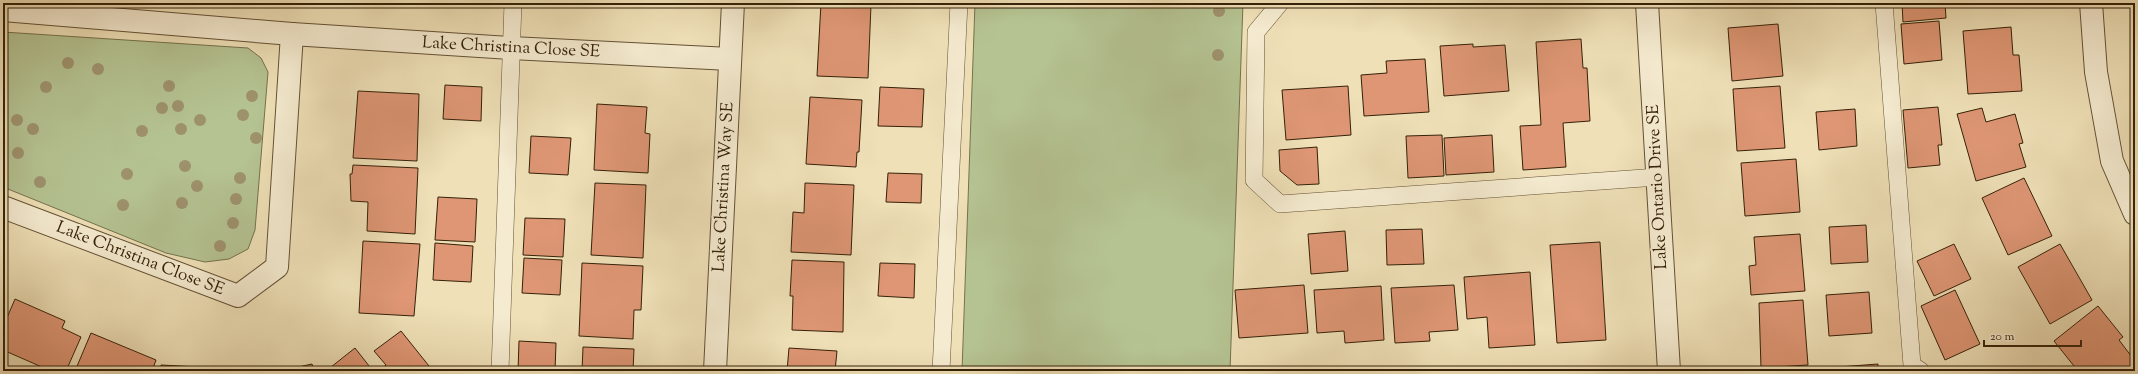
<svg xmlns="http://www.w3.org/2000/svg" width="2138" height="374" font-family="'Sorts Mill Goudy',serif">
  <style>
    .green { fill: #b5c392; stroke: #75724d }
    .building { fill: #de9674; stroke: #352108 }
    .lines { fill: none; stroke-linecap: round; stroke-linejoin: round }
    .service-casing { stroke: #645134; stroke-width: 18 }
    .minor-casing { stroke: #645134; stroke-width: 24 }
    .service { stroke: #f5ebd0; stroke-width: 17 }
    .minor { stroke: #f5ebd0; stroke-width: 22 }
    .tree { fill: #9e926d }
    .labels { text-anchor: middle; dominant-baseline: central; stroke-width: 4; stroke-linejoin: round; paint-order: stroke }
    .street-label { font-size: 17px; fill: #352108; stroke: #f5ebd0 }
  </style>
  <rect width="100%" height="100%" fill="#efe0b7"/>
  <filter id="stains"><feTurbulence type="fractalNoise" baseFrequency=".005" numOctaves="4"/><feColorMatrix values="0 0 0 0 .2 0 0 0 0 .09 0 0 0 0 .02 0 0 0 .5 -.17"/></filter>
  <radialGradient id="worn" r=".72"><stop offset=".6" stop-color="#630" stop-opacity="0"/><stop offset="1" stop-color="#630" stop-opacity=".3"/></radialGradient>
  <g class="green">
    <path d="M 975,3 L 1243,3 L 1230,371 L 962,371 Z"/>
    <path d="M 2130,3 L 2135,3 L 2135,68 Z"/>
    <path d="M 3,32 L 248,48 L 261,58 L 268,72 L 255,230 L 248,249 L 229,259 L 205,262 L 166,253 L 3,187 Z"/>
  </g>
  <g class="building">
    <path d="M 821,3 L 871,5 L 868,78 L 817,76 Z"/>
    <path d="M 1731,3 L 1752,3 L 1731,5 Z"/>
    <path d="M 1902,3 L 1945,3 L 1946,18 L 1903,22 Z"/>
    <path d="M 1966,3 L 2011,3 L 1966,7 Z"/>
    <path d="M 1939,21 L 1942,60 L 1904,64 L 1901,24 Z"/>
    <path d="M 1778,24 L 1783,76 L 1732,81 L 1728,28 Z"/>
    <path d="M 2011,27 L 2013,55 L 2019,55 L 2022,91 L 1968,94 L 1963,31 Z"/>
    <path d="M 1581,39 L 1583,68 L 1587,68 L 1590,121 L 1563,123 L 1566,167 L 1523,170 L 1520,126 L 1541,125 L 1536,42 Z"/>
    <path d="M 1473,44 L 1473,47 L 1505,45 L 1509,91 L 1444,96 L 1440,46 Z"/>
    <path d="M 1425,59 L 1429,112 L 1364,116 L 1361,75 L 1387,73 L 1386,61 Z"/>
    <path d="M 445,85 L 482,87 L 481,121 L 443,119 Z"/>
    <path d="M 1348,86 L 1351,135 L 1286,140 L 1282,90 Z"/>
    <path d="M 1780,86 L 1785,148 L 1737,151 L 1733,89 Z"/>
    <path d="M 880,87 L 924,89 L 922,127 L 878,126 Z"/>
    <path d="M 358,91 L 419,94 L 417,161 L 353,158 Z"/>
    <path d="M 810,97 L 862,100 L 859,152 L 857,152 L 856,167 L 806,164 Z"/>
    <path d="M 597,104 L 647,107 L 645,133 L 650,134 L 648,173 L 594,170 Z"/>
    <path d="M 1938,107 L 1942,145 L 1938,145 L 1940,165 L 1908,168 L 1903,110 Z"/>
    <path d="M 1982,108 L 1986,122 L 2015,114 L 2023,143 L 2019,144 L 2026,167 L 1976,181 L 1957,114 Z"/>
    <path d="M 1855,109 L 1857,146 L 1819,150 L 1816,112 Z"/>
    <path d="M 1442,135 L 1444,176 L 1408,178 L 1406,136 Z"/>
    <path d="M 1492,135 L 1494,172 L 1446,175 L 1444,138 Z"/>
    <path d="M 531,136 L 571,138 L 568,175 L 529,173 Z"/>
    <path d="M 1317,147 L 1319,184 L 1297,185 L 1280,171 L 1279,150 Z"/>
    <path d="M 1796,159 L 1800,212 L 1745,216 L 1741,163 Z"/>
    <path d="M 353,165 L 418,168 L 415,234 L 367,231 L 368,202 L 351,201 L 350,174 L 352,174 Z"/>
    <path d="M 888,173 L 922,174 L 921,203 L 886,202 Z"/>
    <path d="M 2024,178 L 2052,236 L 2008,255 L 1982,198 Z"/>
    <path d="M 595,183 L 646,185 L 643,258 L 591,255 Z"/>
    <path d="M 805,183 L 854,185 L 851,255 L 791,252 L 793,212 L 804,213 Z"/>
    <path d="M 438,197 L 477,199 L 475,242 L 435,240 Z"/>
    <path d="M 525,218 L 565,219 L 563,257 L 523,255 Z"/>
    <path d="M 1866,225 L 1868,262 L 1831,264 L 1829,227 Z"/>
    <path d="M 1422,229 L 1424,264 L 1387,265 L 1386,230 Z"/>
    <path d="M 1345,231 L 1348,271 L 1311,274 L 1308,234 Z"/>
    <path d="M 1800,234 L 1805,291 L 1751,295 L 1749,266 L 1756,265 L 1754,237 Z"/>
    <path d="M 363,241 L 420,244 L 414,316 L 359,313 Z"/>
    <path d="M 1600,242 L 1606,340 L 1557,343 L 1550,245 Z"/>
    <path d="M 435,243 L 473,246 L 471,282 L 433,280 Z"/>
    <path d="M 1954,244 L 1971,279 L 1934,296 L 1917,261 Z"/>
    <path d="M 2060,244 L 2092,300 L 2050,324 L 2018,267 Z"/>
    <path d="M 524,258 L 562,260 L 560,295 L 522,293 Z"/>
    <path d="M 792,260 L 844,262 L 843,332 L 792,330 L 793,296 L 790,296 Z"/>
    <path d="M 582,263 L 643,266 L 641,310 L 634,310 L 633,339 L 579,336 Z"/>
    <path d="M 880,263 L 915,264 L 914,298 L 878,296 Z"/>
    <path d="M 1530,272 L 1535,345 L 1489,348 L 1487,317 L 1467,319 L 1464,277 Z"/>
    <path d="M 1304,285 L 1308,333 L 1239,338 L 1235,290 Z"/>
    <path d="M 1454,285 L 1458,330 L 1429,332 L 1430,341 L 1395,343 L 1391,288 Z"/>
    <path d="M 1381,286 L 1384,340 L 1345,343 L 1344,331 L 1317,333 L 1314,290 Z"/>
    <path d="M 1955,290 L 1980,344 L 1945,360 L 1921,306 Z"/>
    <path d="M 1869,292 L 1872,333 L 1829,336 L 1826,295 Z"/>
    <path d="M 15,299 L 65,321 L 62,328 L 81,337 L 66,371 L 51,371 L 3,350 L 3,327 Z"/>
    <path d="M 1803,300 L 1808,365 L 1761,368 L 1759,303 Z"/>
    <path d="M 2098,306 L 2123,337 L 2119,340 L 2135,361 L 2135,365 L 2127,371 L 2078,371 L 2054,341 Z"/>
    <path d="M 401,331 L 433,371 L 378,371 L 386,365 L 374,351 Z"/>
    <path d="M 91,333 L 156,360 L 152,371 L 75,371 Z"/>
    <path d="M 519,341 L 556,343 L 555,371 L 518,371 Z"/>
    <path d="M 583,347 L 634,349 L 633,371 L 582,371 Z"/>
    <path d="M 355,348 L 373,371 L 326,371 Z"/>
    <path d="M 789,348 L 837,351 L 835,371 L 787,371 Z"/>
    <path d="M 312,364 L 314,371 L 280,371 Z"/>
    <path d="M 1878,364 L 1878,371 L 1839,371 L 1839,367 Z"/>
    <path d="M 161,365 L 198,367 L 197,371 L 161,371 Z"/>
  </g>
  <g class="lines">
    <defs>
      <g id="service">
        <path d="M 1280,3 L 1256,32 L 1254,180 L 1280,204 L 1658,177"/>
        <path d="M 1884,3 L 1912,365 L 1921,371"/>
        <path d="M 500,371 L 513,3"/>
        <path d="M 941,371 L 959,3"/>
      </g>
      <g id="minor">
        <path d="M 1647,3 L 1669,371"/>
        <path d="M 2091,3 L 2096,72 L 2112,161 L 2135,214"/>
        <path d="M 3,10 L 292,34 L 511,48 L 730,59"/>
        <path d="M 3,207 L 238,296 L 277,267 L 292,34"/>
        <path d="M 715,371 L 733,3"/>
      </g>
    </defs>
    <use href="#service" class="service-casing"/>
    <use href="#minor" class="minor-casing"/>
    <use href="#service" class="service"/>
    <use href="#minor" class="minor"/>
  </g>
  <g class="tree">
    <circle cx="1219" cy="11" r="6"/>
    <circle cx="1218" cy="55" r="6"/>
    <circle cx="68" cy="63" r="6"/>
    <circle cx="98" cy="69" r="6"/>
    <circle cx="169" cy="86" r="6"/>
    <circle cx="46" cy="87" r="6"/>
    <circle cx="252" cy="96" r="6"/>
    <circle cx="178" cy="106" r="6"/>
    <circle cx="162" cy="108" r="6"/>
    <circle cx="243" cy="115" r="6"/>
    <circle cx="17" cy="120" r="6"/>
    <circle cx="200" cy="120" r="6"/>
    <circle cx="33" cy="129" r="6"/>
    <circle cx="181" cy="129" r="6"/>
    <circle cx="142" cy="131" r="6"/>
    <circle cx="256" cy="138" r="6"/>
    <circle cx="18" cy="153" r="6"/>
    <circle cx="185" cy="166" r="6"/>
    <circle cx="127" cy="174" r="6"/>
    <circle cx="240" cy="178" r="6"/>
    <circle cx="40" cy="182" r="6"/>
    <circle cx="197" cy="186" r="6"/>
    <circle cx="236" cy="199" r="6"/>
    <circle cx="182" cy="203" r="6"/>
    <circle cx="123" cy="205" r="6"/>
    <circle cx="233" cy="223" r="6"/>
    <circle cx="220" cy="246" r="6"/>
  </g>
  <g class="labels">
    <g class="street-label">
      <text transform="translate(511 48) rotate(3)">Lake Christina Close SE</text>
      <text transform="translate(724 187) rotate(-87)">Lake Christina Way SE</text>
      <text transform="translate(1658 187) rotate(-93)">Lake Ontario Drive SE</text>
      <text transform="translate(140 259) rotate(21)">Lake Christina Close SE</text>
    </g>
  </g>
  <rect width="2138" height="374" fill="none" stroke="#efe0b7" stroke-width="16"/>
  <rect x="4" y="4" width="2130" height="366" fill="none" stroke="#352108" stroke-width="2"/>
  <rect x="8" y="8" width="2122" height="358" fill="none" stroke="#352108"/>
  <path d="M1984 340v6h97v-6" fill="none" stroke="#352108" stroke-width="2"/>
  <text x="1990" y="340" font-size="12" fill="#352108" stroke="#f5ebd0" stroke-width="3" paint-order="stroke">20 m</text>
  <rect width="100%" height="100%" filter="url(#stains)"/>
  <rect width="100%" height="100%" fill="url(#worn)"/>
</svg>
